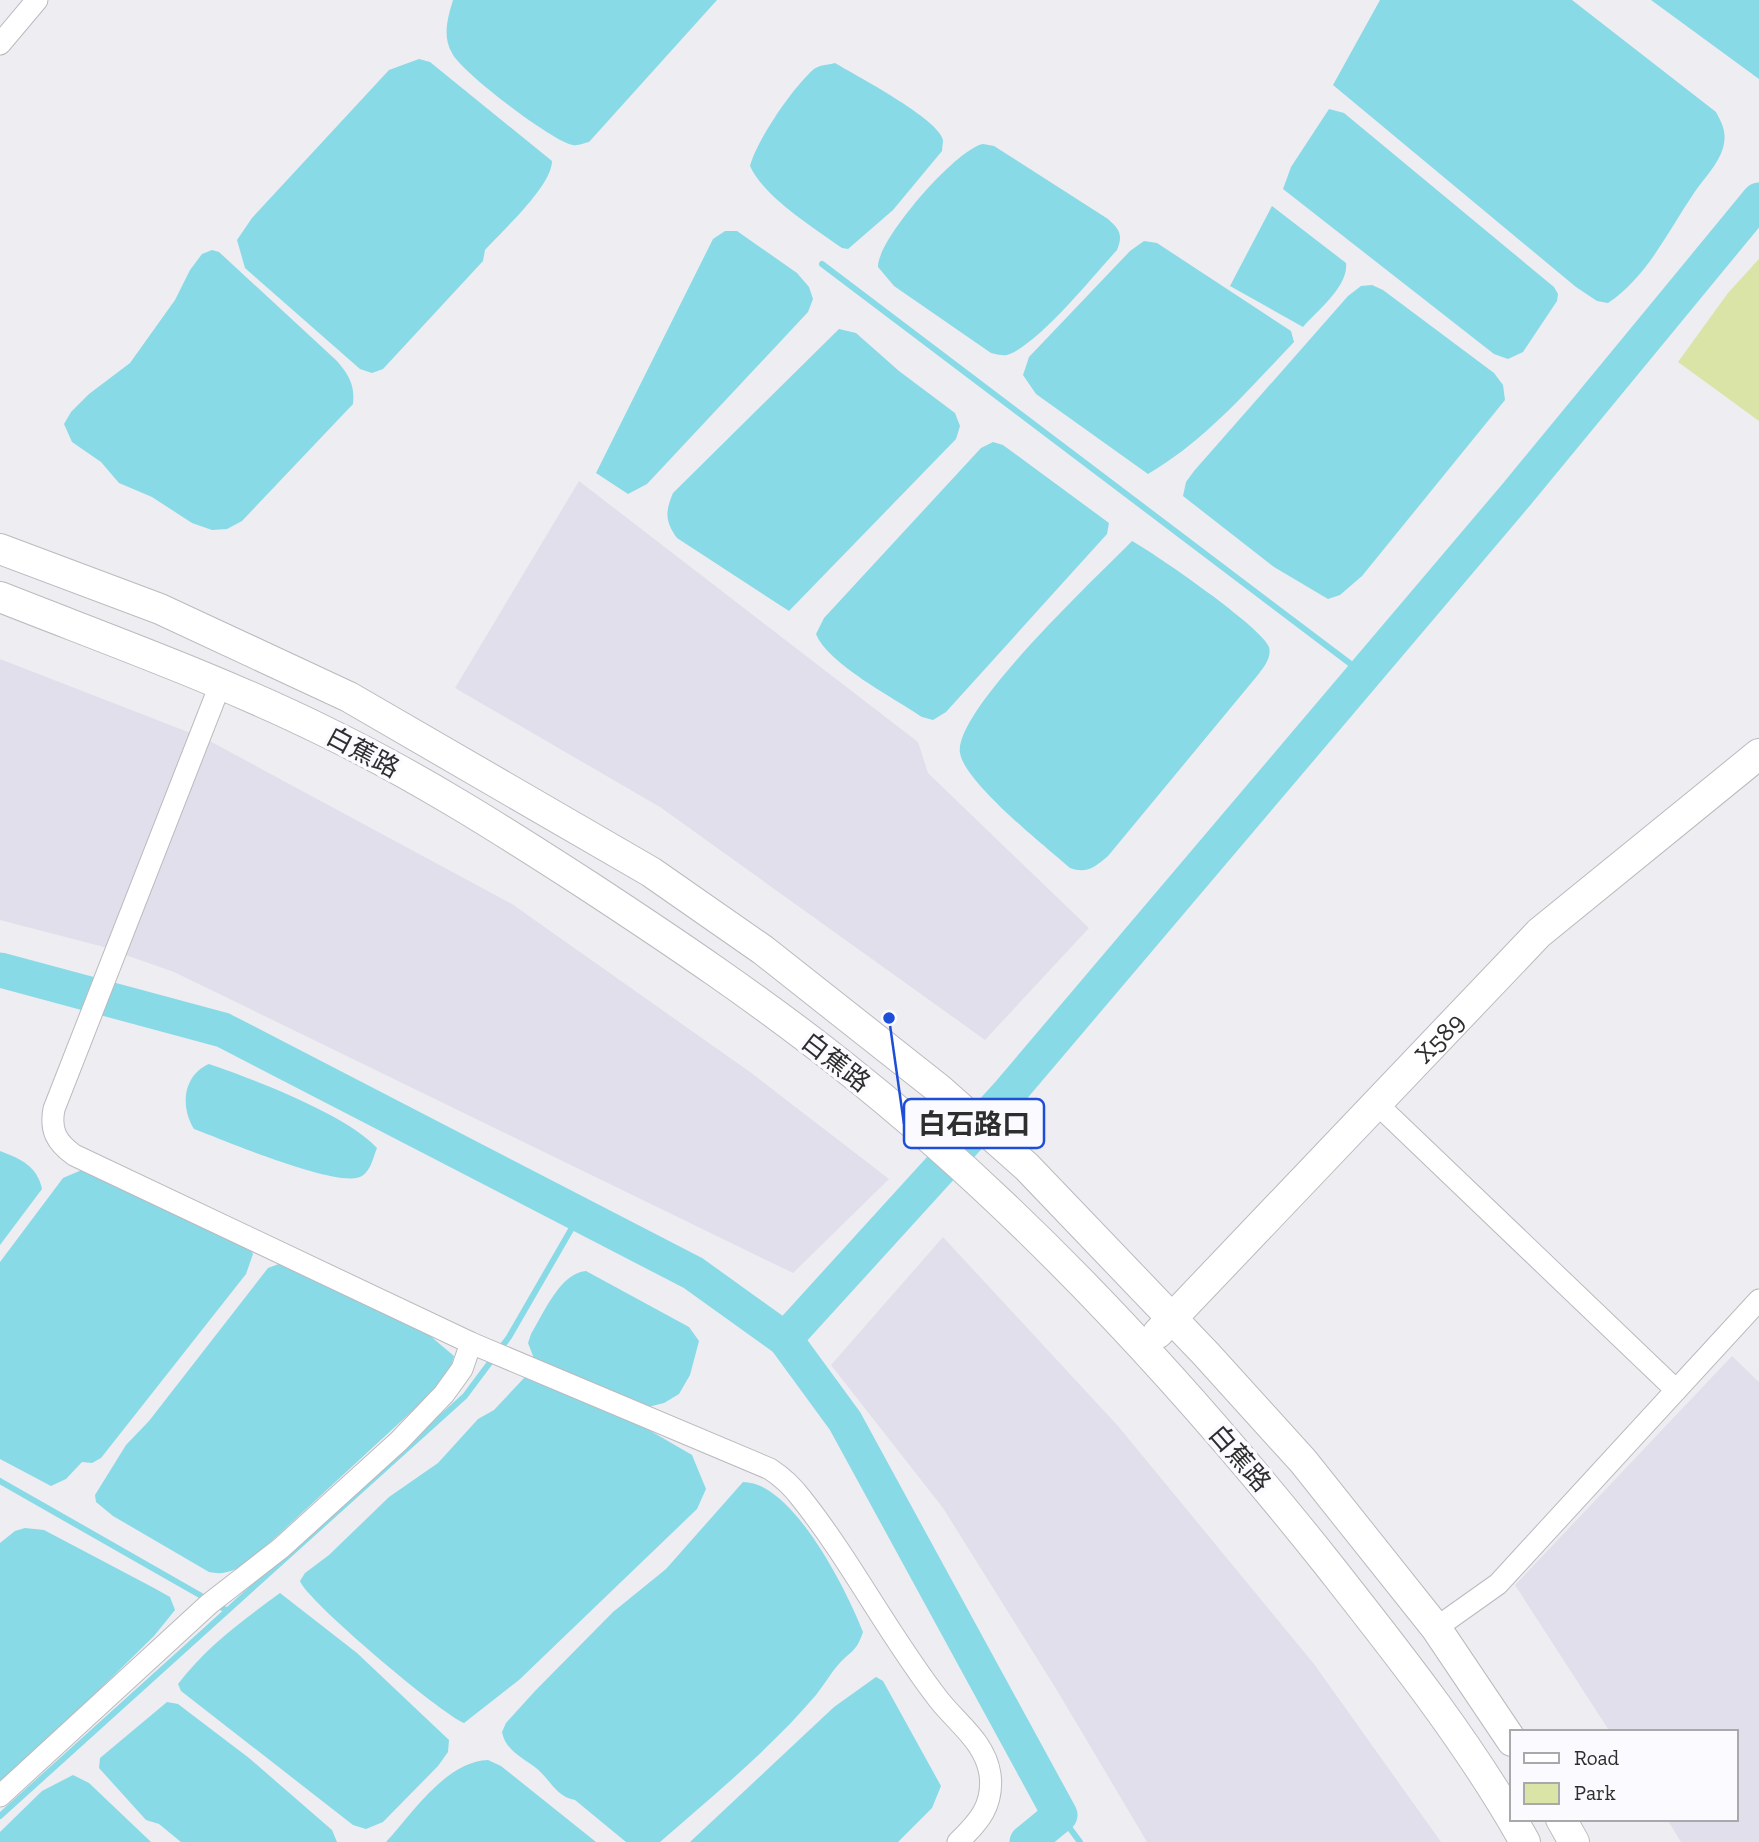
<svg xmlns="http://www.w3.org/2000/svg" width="1759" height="1842" font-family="'Zilla Slab','Noto Sans SC',serif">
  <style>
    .built { fill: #e1dfeb }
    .green { fill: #dbe4a7 }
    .water { fill: #88dae6 }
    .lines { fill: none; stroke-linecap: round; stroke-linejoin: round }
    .stream { stroke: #88dae6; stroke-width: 6 }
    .river { stroke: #88dae6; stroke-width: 35 }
    .street-casing { stroke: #bababf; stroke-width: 23 }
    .secondary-casing { stroke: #bababf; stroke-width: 32 }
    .street { stroke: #fff; stroke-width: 21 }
    .secondary { stroke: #fff; stroke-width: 30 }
    .labels { text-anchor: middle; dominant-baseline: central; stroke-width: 7; stroke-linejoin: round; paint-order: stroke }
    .street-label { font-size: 26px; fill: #2e2e2f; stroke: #fbfafe }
    .leader { fill: none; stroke: #1d4ed8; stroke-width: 2.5 }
    .callout-dot { fill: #1d4ed8; stroke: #fbfafe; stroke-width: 2.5 }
    .callout { fill: #fbfafe; stroke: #1d4ed8; stroke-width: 2.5 }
    .callout-label { font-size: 28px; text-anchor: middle; font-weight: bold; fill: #2e2e2f }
  </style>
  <rect width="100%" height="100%" fill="#eeedf2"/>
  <g class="built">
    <path d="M 579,481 L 918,742 L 928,773 L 1089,928 L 985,1040 L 660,807 L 455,688 Z"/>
    <path d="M 0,659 L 206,739 L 512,904 L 750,1072 L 889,1179 L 793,1273 L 174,972 L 100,946 L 0,920 Z"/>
    <path d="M 943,1237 L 1118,1426 L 1314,1664 L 1441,1842 L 1147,1842 L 1058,1692 L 943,1508 L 831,1365 Z"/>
    <path d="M 1732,1356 L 1759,1382 L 1759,1842 L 1681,1842 L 1667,1819 L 1736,1819 L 1736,1732 L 1610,1732 L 1515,1585 Z"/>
  </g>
  <path class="green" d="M 1759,259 L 1759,421 L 1678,362 L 1728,293 Z"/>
  <g class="water">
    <path d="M 453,0 L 717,0 L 589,142 C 584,143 578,146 573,145 C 553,142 461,72 452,53 C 442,36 448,17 453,0 Z"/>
    <path d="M 1380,0 L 1572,0 L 1716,112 C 1723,125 1727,133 1723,148 C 1718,165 1704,178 1694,193 C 1668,231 1648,276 1608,303 L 1597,301 L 1576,287 L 1333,85 Z"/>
    <path d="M 1651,0 L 1759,0 L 1759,79 Z"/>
    <path d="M 419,59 L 430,62 L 552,161 C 552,186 502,231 485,250 L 483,261 L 383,369 L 372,373 L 360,369 L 245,268 L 237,240 L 252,218 L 389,70 Z"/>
    <path d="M 835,63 C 855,75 939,119 943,140 C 943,143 942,148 942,151 L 893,210 L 848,249 L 842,248 C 814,228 764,197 750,166 C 757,140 793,87 814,69 C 819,65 828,65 835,63 Z"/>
    <path d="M 1329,109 L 1344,113 L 1554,287 L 1558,294 L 1557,301 L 1523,352 L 1508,359 L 1494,354 L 1283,189 L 1291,167 Z"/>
    <path d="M 983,144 L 994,146 L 1108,219 C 1120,230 1123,235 1117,250 C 1093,276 1038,345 1007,355 C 1002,356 996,354 991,353 L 894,286 L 878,267 C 877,240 956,149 983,144 Z"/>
    <path d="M 1272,206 L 1346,263 C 1349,286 1317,311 1303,327 L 1230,286 Z"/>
    <path d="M 725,231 L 737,231 L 797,273 L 809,287 L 813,299 L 808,312 L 647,484 L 628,494 L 596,473 L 713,239 Z"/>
    <path d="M 1144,241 L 1157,243 L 1291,331 L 1294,342 C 1248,390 1206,440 1148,474 L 1036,394 L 1023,375 L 1029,357 L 1130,251 Z"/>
    <path d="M 212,250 L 219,252 L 337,361 C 349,375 355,385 353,404 L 242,521 L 227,529 L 212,530 L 192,523 L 152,497 L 119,483 L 101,462 L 72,442 L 64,424 L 71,412 L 89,394 L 130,363 L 175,300 L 190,270 L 202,254 Z"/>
    <path d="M 1372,285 L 1383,290 L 1494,373 L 1503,385 L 1505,400 L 1362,576 L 1340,595 L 1328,599 L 1274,567 L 1183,496 L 1186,482 L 1194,471 L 1348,296 L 1361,286 Z"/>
    <path d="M 839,329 L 856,333 L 899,371 L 955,413 L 960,426 L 956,439 L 789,611 L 677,538 C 665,521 665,512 673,493 Z"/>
    <path d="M 993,442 L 1003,445 L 1109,523 L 1107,534 L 946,712 L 933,720 L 922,717 C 894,698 828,664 816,634 L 824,618 L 981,448 Z"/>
    <path d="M 1132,541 C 1154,553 1263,628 1269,647 C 1272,658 1263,668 1257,676 L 1108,856 C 1095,867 1087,874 1070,868 C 1045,846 965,783 960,753 C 953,711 1099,575 1132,541 Z"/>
    <path d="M 209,1064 C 253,1079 347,1115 377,1148 C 373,1158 371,1170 362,1176 C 341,1190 221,1139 194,1129 C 180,1107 183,1075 209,1064 Z"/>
    <path d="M 0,1151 C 21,1159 37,1166 42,1189 L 0,1245 Z"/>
    <path d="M 84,1169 L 248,1244 L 253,1254 L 246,1274 L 101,1458 L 92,1463 L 82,1462 L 66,1479 L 51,1486 L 0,1459 L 0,1262 L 63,1178 Z"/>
    <path d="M 284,1262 L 428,1334 L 454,1356 L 450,1370 L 436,1389 L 251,1560 C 237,1569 226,1576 209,1572 L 113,1516 L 96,1502 L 95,1495 L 126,1445 L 149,1421 L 268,1268 Z"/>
    <path d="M 586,1271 L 689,1327 L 699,1341 L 690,1375 L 679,1394 L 664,1403 L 648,1407 L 535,1361 L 528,1343 L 531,1334 C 544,1313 560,1273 586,1271 Z"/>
    <path d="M 525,1377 L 630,1419 L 692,1455 L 706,1489 L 697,1509 L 519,1680 L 464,1723 C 440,1713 307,1601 300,1581 L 305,1573 L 329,1555 L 389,1497 L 438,1463 L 478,1419 L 494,1410 Z"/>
    <path d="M 743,1482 C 793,1482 847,1591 863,1632 C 856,1653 851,1650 838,1665 C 830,1674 824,1685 816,1695 C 770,1749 713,1796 660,1842 L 626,1842 L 575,1800 C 556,1797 550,1779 536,1768 C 523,1758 505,1750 502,1732 L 506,1723 L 535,1691 L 613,1612 L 666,1569 Z"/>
    <path d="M 25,1528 L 44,1530 L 154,1588 L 170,1597 L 175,1610 L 154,1636 L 45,1743 L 0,1782 L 0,1543 L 15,1531 Z"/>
    <path d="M 280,1593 L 357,1653 L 449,1740 L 448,1752 L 438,1766 L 383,1822 L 366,1829 L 353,1825 L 181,1691 L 178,1684 C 206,1647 243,1620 280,1593 Z"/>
    <path d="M 876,1677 L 883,1681 L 941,1786 L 932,1808 L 898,1842 L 690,1842 L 834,1707 Z"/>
    <path d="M 167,1702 L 178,1704 L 249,1758 L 332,1830 L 337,1842 L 181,1842 L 159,1824 L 146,1820 L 99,1768 L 100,1758 Z"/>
    <path d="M 488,1760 L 501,1766 L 596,1842 L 386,1842 C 413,1813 445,1762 488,1760 Z"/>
    <path d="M 73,1775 L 89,1783 L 151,1842 L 0,1842 L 0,1832 L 42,1791 Z"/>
  </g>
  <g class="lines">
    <g class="stream">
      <path d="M 822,264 L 1364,674"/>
      <path d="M 0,1481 L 226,1610"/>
      <path d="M 1060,1815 L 1080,1842"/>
      <path d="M 0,1816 L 465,1396 L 509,1337 L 580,1214"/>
    </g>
    <g class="river">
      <path d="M 0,970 L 223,1030 L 693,1273 L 785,1339 L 845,1421 L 1060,1815 L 1027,1842"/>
      <path d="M 785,1339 L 1008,1094 L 1516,495 L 1759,200"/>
    </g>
    <defs>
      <g id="street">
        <path d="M 0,44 L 37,0"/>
        <path d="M 220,685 L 54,1109 C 50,1130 56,1142 74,1155 L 471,1343 L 770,1469 C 782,1477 792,1486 801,1498 C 852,1562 889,1636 939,1700 C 958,1724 985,1742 990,1774 C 994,1805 979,1822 958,1842"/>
        <path d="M 1376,1103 L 1676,1390"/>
        <path d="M 1436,1628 L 1498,1584 L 1759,1300"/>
        <path d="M 0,1796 L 209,1604 L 281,1548 L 399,1441 L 444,1394 L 462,1369 L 471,1343"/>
      </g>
      <g id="secondary">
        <path d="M 0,549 L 160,609 L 349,697 L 651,872 L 763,950 L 939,1089 L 1027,1167 L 1206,1354 L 1303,1461 L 1436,1628 L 1512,1741"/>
        <path d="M 0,597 C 109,640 221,680 326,732 C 417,776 502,830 587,885 C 674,942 760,1000 842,1065 C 1023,1208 1183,1382 1327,1563 C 1397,1652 1469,1742 1525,1842"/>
        <path id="s1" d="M 1158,1333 L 1539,933 L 1759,754"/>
        <path d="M 1561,1819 L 1574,1842"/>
      </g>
    </defs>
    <use href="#street" class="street-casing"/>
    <use href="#secondary" class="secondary-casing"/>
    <use href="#street" class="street"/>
    <use href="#secondary" class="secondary"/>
  </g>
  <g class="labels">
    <g class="street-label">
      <text transform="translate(363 752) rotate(28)">白蕉路</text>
      <text stroke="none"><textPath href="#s1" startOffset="408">X589</textPath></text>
      <text transform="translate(836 1062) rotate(38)">白蕉路</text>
      <text transform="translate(1240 1458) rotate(49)">白蕉路</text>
    </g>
  </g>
  <path class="leader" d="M889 1018L904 1124"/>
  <circle class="callout-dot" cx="889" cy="1018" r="7"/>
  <rect class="callout" x="904" y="1099" width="140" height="49" rx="7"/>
  <g class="callout-label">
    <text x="974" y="1134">白石路口</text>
  </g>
  <rect x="1510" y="1730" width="228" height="91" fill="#fbfafe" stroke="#a9a8ab" stroke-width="2"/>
  <rect x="1524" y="1753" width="35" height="10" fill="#ffffff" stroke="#a9a8ab" stroke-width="2"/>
  <text x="1574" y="1765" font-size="21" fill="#2e2e2f">Road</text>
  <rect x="1524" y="1783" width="35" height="21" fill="#dbe4a7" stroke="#a9a8ab" stroke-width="2"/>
  <text x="1574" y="1800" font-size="21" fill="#2e2e2f">Park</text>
</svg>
